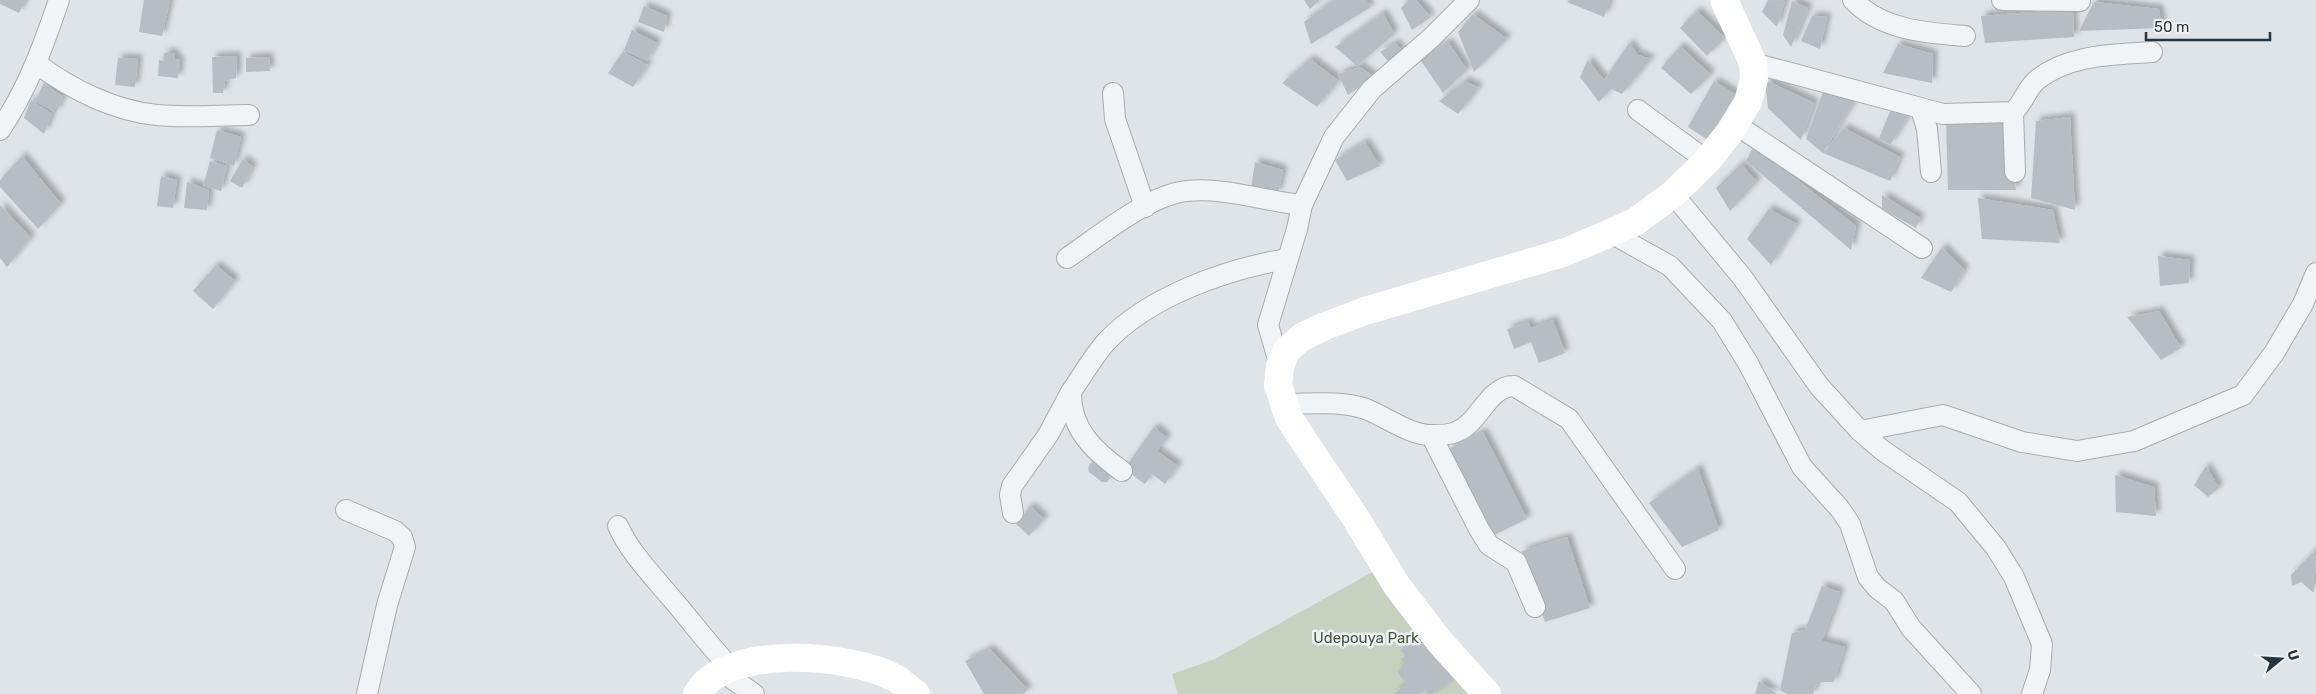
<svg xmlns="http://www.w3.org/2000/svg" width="2316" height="694" font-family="Rubik,sans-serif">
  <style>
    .green { fill: #c7d1c0 }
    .building { fill: #b6bec4; filter: url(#shadow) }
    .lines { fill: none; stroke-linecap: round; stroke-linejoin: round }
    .street-casing { stroke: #a4acb2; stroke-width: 22 }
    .street { stroke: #f1f4f6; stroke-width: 20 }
    .secondary { stroke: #fff; stroke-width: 28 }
    .labels { text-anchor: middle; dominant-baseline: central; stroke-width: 5; stroke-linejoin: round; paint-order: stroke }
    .park-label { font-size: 15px; fill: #435936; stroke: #eef2f5 }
  </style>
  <defs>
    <filter id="shadow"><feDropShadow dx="4.5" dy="-4.5" stdDeviation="2.5" flood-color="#0004"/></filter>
  </defs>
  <rect width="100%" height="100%" fill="#dfe4e8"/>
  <path class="green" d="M 1378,569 L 1492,694 L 1178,694 L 1172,674 L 1215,659 Z"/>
  <g class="building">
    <path d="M 0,0 L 25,0 L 19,13 L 0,4 Z"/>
    <path d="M 144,0 L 170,0 L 162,36 L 139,32 Z"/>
    <path d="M 1304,0 L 1320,0 L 1310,9 Z"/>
    <path d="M 1334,0 L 1366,0 L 1371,7 L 1311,44 L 1304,22 Z"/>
    <path d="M 1409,0 L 1416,0 L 1431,17 L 1412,30 L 1401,8 Z"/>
    <path d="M 1569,0 L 1610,0 L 1604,17 L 1567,2 Z"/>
    <path d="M 1768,0 L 1785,1 L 1777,27 L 1762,12 Z"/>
    <path d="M 1792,1 L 1808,8 L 1791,47 L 1783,35 Z"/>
    <path d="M 2094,2 L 2159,9 L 2162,28 L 2079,31 Z"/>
    <path d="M 644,6 L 667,16 L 664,32 L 638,22 Z"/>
    <path d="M 2073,9 L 2074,37 L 1985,43 L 1981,16 Z"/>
    <path d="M 1697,11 L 1725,38 L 1707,56 L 1680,28 Z"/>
    <path d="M 1383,13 L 1394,34 L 1357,66 L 1335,47 Z"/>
    <path d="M 1473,14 L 1507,39 L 1474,72 L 1458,32 Z"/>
    <path d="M 1812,16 L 1827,17 L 1820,49 L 1801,41 Z"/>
    <path d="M 632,30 L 657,43 L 647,61 L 624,50 Z"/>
    <path d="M 1448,42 L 1467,70 L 1443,93 L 1419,58 Z"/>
    <path d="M 1395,43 L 1402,51 L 1389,62 L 1380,52 Z"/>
    <path d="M 1629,43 L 1638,55 L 1651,59 L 1622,94 L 1611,89 L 1599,102 L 1580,77 L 1588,60 L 1604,80 Z"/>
    <path d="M 1898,44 L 1933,54 L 1932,83 L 1883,73 Z"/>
    <path d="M 1680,46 L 1711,75 L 1691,94 L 1661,68 Z"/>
    <path d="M 623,52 L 648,65 L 633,87 L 608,73 Z"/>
    <path d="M 164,53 L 175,53 L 175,59 L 180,60 L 178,78 L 158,76 L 159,60 L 164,61 Z"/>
    <path d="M 237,56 L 236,78 L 225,81 L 223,93 L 213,93 L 212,57 Z"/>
    <path d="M 269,57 L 270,71 L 246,72 L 246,58 Z"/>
    <path d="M 118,58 L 138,59 L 135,87 L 115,85 Z"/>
    <path d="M 1310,59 L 1339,81 L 1317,107 L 1282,83 Z"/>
    <path d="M 1360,67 L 1374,77 L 1348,95 L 1338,74 Z"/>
    <path d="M 1765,80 L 1814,103 L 1801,140 L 1768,108 Z"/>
    <path d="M 1465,81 L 1479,88 L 1458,114 L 1439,101 Z"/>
    <path d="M 1714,81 L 1741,98 L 1711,142 L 1688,127 Z"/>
    <path d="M 44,83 L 63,97 L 56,113 L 35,101 Z"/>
    <path d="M 1824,89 L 1853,103 L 1823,153 L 1806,139 Z"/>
    <path d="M 31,100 L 52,114 L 44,134 L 24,118 Z"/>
    <path d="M 1892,107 L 1909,115 L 1890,145 L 1879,138 Z"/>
    <path d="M 2070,117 L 2075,210 L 2031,198 L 2036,121 Z"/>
    <path d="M 1946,119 L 2006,120 L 2016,190 L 1948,190 Z"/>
    <path d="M 1844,128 L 1900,157 L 1890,181 L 1823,153 Z"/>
    <path d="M 217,130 L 241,137 L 234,166 L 210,158 Z"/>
    <path d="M 1365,142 L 1380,166 L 1347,181 L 1335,160 Z"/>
    <path d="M 1754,146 L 1856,226 L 1851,250 L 1746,161 Z"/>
    <path d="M 22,156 L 61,204 L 38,229 L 0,187 L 0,180 Z"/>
    <path d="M 243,159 L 253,167 L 242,188 L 230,181 Z"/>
    <path d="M 210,161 L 227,166 L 221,191 L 203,186 Z"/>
    <path d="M 1255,162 L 1283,170 L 1278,193 L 1251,188 Z"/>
    <path d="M 1741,164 L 1757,182 L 1730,211 L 1716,188 Z"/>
    <path d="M 161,176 L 177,180 L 173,208 L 157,206 Z"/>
    <path d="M 187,182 L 209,190 L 207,210 L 184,208 Z"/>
    <path d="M 1882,195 L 1920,218 L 1916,228 L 1882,209 Z"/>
    <path d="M 1978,198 L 2053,210 L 2060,243 L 1982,239 Z"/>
    <path d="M 0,205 L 31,238 L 7,267 L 0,258 Z"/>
    <path d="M 1769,209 L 1797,224 L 1771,265 L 1747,239 Z"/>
    <path d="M 1942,247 L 1965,270 L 1951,292 L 1921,278 Z"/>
    <path d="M 2158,256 L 2190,260 L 2189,283 L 2160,286 Z"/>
    <path d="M 216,265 L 235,281 L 213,309 L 193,291 Z"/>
    <path d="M 2159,311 L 2181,348 L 2161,360 L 2127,317 Z"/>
    <path d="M 1553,320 L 1565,353 L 1539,363 L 1531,342 L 1514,349 L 1507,329 L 1528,322 L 1531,328 Z"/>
    <path d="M 1154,427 L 1167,438 L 1157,451 L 1178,466 L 1165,484 L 1152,474 L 1145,484 L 1124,469 Z"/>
    <path d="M 1483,432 L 1527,519 L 1492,536 L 1448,449 Z"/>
    <path d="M 1091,463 L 1096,464 L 1108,472 L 1110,478 L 1107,482 L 1102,482 L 1089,472 L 1088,468 Z"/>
    <path d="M 2206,466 L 2219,488 L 2208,497 L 2194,485 Z"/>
    <path d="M 1698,468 L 1719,530 L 1682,547 L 1649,503 Z"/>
    <path d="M 2115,475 L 2154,487 L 2156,516 L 2116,512 Z"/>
    <path d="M 1030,506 L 1044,519 L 1029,536 L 1016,524 Z"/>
    <path d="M 1567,537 L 1590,608 L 1545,622 L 1522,551 Z"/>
    <path d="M 2313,552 L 2316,557 L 2314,593 L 2301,582 L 2292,586 L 2291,575 Z"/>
    <path d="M 1822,586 L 1840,592 L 1822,641 L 1845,647 L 1834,682 L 1817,682 L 1813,694 L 1787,694 L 1780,690 L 1792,633 L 1805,630 Z"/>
    <path d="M 1429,629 L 1461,674 L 1432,694 L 1428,694 L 1425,690 L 1420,694 L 1394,694 L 1406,684 L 1397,671 L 1405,665 L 1401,659 L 1405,656 L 1401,650 Z"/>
    <path d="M 990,649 L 1028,690 L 1023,694 L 984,694 L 965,661 Z"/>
    <path d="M 1759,681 L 1777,694 L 1755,694 Z"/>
  </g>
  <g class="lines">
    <defs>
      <g id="street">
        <path d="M 1853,0 C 1881,30 1927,33 1965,36"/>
        <path d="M 2002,0 L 2080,1"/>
        <path d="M 1753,63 L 1943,114 L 2013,112 C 2024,103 2027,87 2038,79 C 2071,54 2113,55 2152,52"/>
        <path d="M 37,64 C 71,89 114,111 157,115 C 187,118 219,115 249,115"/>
        <path d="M 1113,93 L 1115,119 L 1145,207"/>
        <path d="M 1921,109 L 1927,129 L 1931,172"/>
        <path d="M 1638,110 L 1707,161"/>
        <path d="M 2013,112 L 2015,172"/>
        <path d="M 1735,124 L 1922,248"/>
        <path d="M 0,130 C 28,88 43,47 59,0"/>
        <path d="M 1673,194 L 1742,277 L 1819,386 L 1860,431 L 1882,450 L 1958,502 L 1996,548 L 2014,577 L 2042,644 L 2040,670 L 2032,694"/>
        <path d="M 1611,233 L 1670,266 L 1722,321 L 1748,363 L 1802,467 L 1840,509 L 1850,524 L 1868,577 L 1877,588 L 1894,601 L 1911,628 L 1971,694"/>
        <path d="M 1067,258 C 1098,237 1150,194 1187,191 C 1225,187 1264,201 1302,205"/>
        <path d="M 1280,366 L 1268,325 L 1297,229 L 1302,205 L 1334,137 L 1372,89 L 1431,38 L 1469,0"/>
        <path d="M 1286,404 C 1312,404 1340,400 1366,409 C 1386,417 1411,436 1433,435 C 1440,435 1450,435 1456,432 C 1480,423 1488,386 1514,386 L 1569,419 L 1675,569"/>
        <path d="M 1860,431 L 1943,415 L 2022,442 L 2077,451 L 2134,441 L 2243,395 L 2274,353 L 2303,304 L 2316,273"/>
        <path d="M 1431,435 L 1479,529 L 1489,545 L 1516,562 L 1535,607"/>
        <path d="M 1122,471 C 1094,451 1070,429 1071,392 C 1082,376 1093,357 1106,342 C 1149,296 1227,269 1287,259"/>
        <path d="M 346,510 L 395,531 L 402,537 L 405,547 L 387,605 L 367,694"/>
        <path d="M 1013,513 L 1010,495 L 1012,486 L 1048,435 L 1071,392"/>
        <path d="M 618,526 C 630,553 654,577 673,600 C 693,623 710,647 731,668"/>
        <path d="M 721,671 L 754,694"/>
      </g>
    </defs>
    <use href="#street" class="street-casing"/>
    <use href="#street" class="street"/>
    <g class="secondary">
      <path d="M 697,694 C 726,643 851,654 895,678 C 902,682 909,689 916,694"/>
      <path d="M 1487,694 L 1440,642 L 1397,586 L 1355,517 L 1308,447 L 1289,418 L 1278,385 L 1280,366 L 1287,350 L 1302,337 L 1325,326 L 1365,311 L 1566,252 L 1635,222 L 1673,194 L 1707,161 L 1729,133 L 1748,102 L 1754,79 L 1753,63 L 1724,0"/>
    </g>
  </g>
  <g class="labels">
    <g class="park-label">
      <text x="1366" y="638">Udepouya Park</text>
    </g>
  </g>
  <g transform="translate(2281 659) rotate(72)" stroke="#eef2f5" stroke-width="4" paint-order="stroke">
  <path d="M0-4L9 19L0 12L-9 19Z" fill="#28343e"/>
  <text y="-8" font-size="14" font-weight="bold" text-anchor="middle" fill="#28343e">U</text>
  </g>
  <path d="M2146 32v8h124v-8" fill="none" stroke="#28343e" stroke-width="2.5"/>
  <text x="2154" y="32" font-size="15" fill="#28343e" stroke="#eef2f5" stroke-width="4" paint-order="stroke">50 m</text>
</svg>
